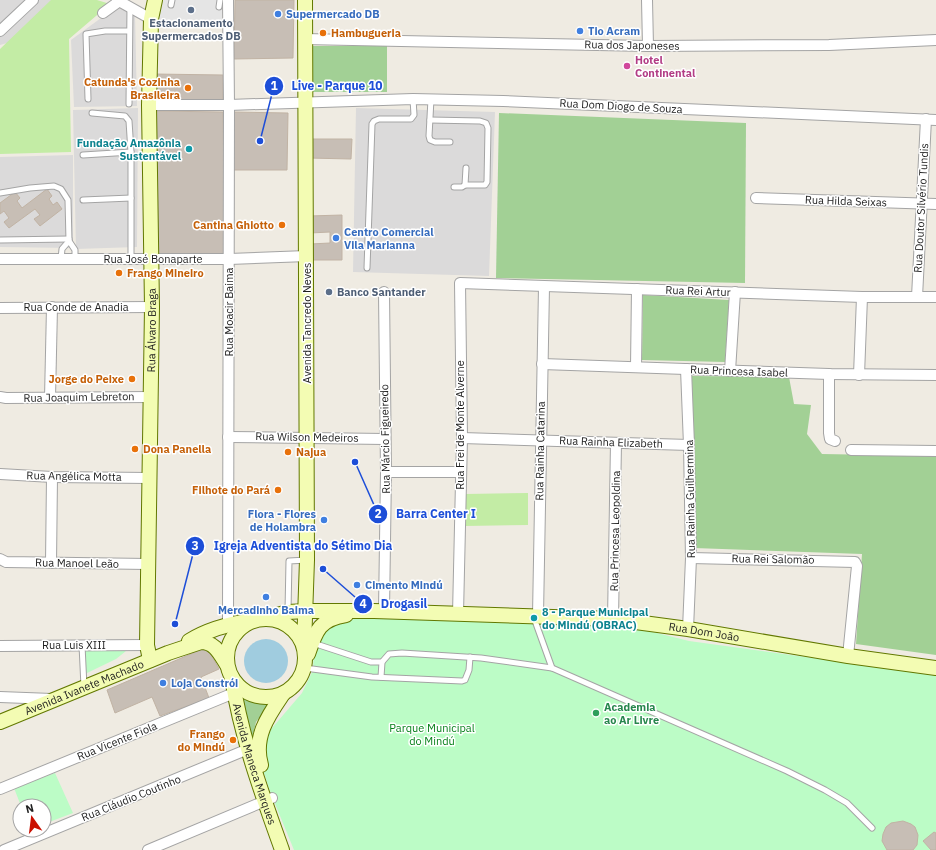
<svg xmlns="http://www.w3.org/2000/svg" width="936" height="850" font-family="'IBM Plex Sans',sans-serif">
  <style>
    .residential { fill: #dbdada }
    .grass { fill: #c3eca5 }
    .forest { fill: #a2d095 }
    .park { fill: #bcfcc6 }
    .parking { fill: #e5e5e5 }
    .water { fill: #a0ccdf }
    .building { fill: #c7beb5; stroke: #c1b3a4 }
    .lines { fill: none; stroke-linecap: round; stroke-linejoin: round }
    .lane-casing { stroke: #a4a4a4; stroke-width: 7 }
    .street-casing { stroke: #a4a4a4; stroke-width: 12 }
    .secondary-casing { stroke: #627800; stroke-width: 16 }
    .lane { stroke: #fff; stroke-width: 5 }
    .street { stroke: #fff; stroke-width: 10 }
    .secondary { stroke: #f3fcb3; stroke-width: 14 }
    .service-dot { fill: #5c6f8a; stroke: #fff; stroke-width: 1.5 }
    .shop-dot { fill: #3f7fe0; stroke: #fff; stroke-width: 1.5 }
    .food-dot { fill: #e8710a; stroke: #fff; stroke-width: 1.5 }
    .hotel-dot { fill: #d1479c; stroke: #fff; stroke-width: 1.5 }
    .culture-dot { fill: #0f9aa8; stroke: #fff; stroke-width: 1.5 }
    .leisure-dot { fill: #2e9e5b; stroke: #fff; stroke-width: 1.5 }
    .labels { text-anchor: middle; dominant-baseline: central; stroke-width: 3; stroke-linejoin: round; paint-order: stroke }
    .shop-label { font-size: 11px; font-weight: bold; fill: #366cbe; stroke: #fff; text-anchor: start }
    .service-label { font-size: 11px; font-weight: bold; fill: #4e5e75; stroke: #fff }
    .food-label { font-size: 11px; font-weight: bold; fill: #c56008; stroke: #fff; text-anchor: end }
    .street-label { font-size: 11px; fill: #1d1d1d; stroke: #fff }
    .hotel-label { font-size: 11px; font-weight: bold; fill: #b23c85; stroke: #fff; text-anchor: start }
    .culture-label { font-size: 11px; font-weight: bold; fill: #0d838f; stroke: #fff; text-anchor: end }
    .leisure-label { font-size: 11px; font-weight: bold; fill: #27864d; stroke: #fff; text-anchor: start }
    .park-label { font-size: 11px; fill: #068019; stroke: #fff }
    .leader { fill: none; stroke: #1d4ed8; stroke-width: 1.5 }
    .callout-dot { fill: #1d4ed8; stroke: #fff; stroke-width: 1.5 }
    .mark-label { font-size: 12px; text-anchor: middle; font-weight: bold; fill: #fff }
    .callout-label { font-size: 12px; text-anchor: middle; font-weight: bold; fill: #1d4ed8; stroke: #fff; stroke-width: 3; stroke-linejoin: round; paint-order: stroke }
  </style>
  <rect width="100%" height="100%" fill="#efebe2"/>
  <g class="residential">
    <path d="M 0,0 L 58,0 L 7,43 L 0,45 Z"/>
    <path d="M 116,7 L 135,14 L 137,106 L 74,107 L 71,40 Z"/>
    <path d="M 138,108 L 137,247 L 76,249 L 73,110 Z"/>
    <path d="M 356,108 L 495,112 L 489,276 L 353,272 Z"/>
    <path d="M 73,155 L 73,248 L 0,247 L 0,157 Z"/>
  </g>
  <g class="grass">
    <path d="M 51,0 L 97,0 L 110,4 L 69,39 L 71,152 L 0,154 L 0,49 Z"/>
    <path d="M 528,493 L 528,525 L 465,526 L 465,494 Z"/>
  </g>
  <g class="forest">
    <rect x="306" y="46" width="81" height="46"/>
    <path d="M 499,113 L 746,123 L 745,283 L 496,278 Z"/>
    <path d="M 643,295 L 729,300 L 725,362 L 642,360 Z"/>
    <path d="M 692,376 L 789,377 L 794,404 L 811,405 L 807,434 L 822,454 L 936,456 L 936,655 L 856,644 L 862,554 L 694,548 Z"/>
    <path d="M 235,688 C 251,700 253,700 273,699 L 256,722 L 251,745 Z"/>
  </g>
  <g class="park">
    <path d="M 383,617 L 613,622 L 689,641 L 936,675 L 936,850 L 294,850 L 271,794 L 260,761 L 260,742 L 302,693 L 313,670 L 314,647 L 319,637 L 330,627 L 357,618 Z"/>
    <path d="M 83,650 L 126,651 L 116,659 L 85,674 Z"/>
    <path d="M 55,773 L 73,813 L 44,824 L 44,806 L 21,806 L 14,788 Z"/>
  </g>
  <path class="parking" d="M 163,0 L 222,0 L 222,21 L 156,20 Z"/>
  <circle class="water" cx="266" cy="661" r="22"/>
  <g class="building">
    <path d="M 235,0 L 294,0 L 293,58 L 234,59 Z"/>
    <path d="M 154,74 L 223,75 L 223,100 L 153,100 Z"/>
    <path d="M 156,111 L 223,112 L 225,256 L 152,256 Z"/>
    <path d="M 233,112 L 288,113 L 287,170 L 232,170 Z"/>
    <path d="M 308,139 L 352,139 L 351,159 L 308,158 Z"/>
    <path d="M 47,189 L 52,196 L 49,199 L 53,205 L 57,202 L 62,209 L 40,226 L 34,219 L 40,215 L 35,209 L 9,228 L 4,222 L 9,218 L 4,211 L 0,214 L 0,203 L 15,192 L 20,198 L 17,201 L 22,208 Z"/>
    <path d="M 342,215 L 342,260 L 310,260 L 310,244 L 330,243 L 330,232 L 310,233 L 309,216 Z"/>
    <path d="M 207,647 L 219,669 L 201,677 L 209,698 L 160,716 L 152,697 L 115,713 L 107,690 Z"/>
    <path d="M 903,821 L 911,824 L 915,827 L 918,835 L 917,845 L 913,850 L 887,850 L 882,841 L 883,834 L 886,827 L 891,823 Z"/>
    <path d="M 934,832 L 936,833 L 936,850 L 931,850 L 923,841 Z"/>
  </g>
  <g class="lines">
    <defs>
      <g id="lane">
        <path d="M 171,5 L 172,0"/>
        <path d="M 219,7 L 220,0"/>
        <path d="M 88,99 L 86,34 L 105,31 L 129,31"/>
        <path d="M 431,99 L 429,136 L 430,140 L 435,142 L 450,142"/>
        <path d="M 129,104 L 130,7"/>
        <path d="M 92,113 L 125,116 L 129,121 L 131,152 L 131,259"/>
        <path d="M 430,120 L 480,121 L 486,123 L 488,128 L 487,182 L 485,185 L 465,185 L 462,187 L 454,187"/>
        <path d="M 83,155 L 131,152"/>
        <path d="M 465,185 L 466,168"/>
        <path d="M 0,193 L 30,188 L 54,186 L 61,189 L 68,200 L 69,241 L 75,250 L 75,259"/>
        <path d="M 83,200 L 131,198"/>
        <path d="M 0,240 L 69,239"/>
        <path d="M 61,259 L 62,249 L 69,241"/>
        <path d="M 367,268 L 372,124 L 374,121 L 379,119 L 411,119 L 414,115 L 413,99"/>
        <path d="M 288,611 L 289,561 L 307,560"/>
        <path d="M 534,618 L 552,668"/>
        <path d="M 313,643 L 371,662 L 382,662 L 389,654 L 402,653 L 481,658 L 552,668 L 787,771 L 825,790 L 847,803 L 872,828"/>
        <path d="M 82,645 L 84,687"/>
        <path d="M 305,668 L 372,677 L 462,681 L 465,680 L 469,670 L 470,657"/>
        <path d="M 381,677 L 382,662"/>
      </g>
      <g id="street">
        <path d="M 117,0 L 151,19"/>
        <path d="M 647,0 L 648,46"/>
        <path d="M 103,13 L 121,0"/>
        <path d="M 0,31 L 33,0"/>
        <path d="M 304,39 L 648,46 L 829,45 L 936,40"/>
        <path d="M 149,105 L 229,105 L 413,99 L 503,101 L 936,120"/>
        <path d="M 756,198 L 936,204"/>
        <path d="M 0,259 L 229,259 L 307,256"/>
        <path d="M 384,292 L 386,472 L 384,611"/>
        <path d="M 917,297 L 926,119"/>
        <path d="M 0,308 L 152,307"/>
        <path d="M 542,364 L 829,374 L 936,375"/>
        <path d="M 636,367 L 637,289"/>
        <path d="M 686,369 L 689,445 L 691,558 L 688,629"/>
        <path d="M 730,371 L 735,292"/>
        <path d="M 829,374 L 829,433 L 830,439 L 835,441"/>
        <path d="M 859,375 L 862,297"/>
        <path d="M 0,397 L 6,398 L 151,397"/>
        <path d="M 50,398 L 52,307"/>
        <path d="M 228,437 L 385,439"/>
        <path d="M 462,438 L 689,445"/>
        <path d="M 851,450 L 936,451"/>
        <path d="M 386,472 L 461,472"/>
        <path d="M 0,474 L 52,477 L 149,478"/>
        <path d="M 691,558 L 855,562 L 857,566 L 848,656"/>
        <path d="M 0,559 L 6,562 L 148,564"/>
        <path d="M 51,563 L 52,477"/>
        <path d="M 458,614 L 462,438 L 460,283 L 862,297 L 936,297"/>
        <path d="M 538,615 L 544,287"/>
        <path d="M 613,619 L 616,443"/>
        <path d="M 228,625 L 229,105 L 228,0"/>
        <path d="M 0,646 L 147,645"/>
        <path d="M 0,697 L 52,699"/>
        <path d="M 0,789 L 234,693"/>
        <path d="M 4,850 L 253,747"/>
        <path d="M 148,850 L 272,798"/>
      </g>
      <g id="secondary">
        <circle cx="266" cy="658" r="39"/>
        <path id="s1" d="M 263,619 L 288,612 L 306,611 L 374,611 L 613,619 L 688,629 L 848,656 L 936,668"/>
        <path d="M 189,641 C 207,630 228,624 249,621"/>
        <path d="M 304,646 L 307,560 L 305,0"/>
        <path d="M 308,654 C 316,630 320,619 346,615"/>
        <path id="s2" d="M 150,660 L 147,645 L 152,307 L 149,105 L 151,19 L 155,0"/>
        <path id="s3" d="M 232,678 C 241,737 262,794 282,850"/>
        <path id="s4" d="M 0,722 L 168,653 L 201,642 C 215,642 220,654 227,665"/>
        <path d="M 261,765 C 253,737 268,716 283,694"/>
      </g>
    </defs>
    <use href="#lane" class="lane-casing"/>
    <use href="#street" class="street-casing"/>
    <use href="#secondary" class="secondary-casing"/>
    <use href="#lane" class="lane"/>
    <use href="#street" class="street"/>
    <use href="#secondary" class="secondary"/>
  </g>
  <g class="service-dot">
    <circle cx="191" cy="10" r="4"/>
    <circle cx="329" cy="292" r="4"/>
  </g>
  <g class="shop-dot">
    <circle cx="278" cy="14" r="4"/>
    <circle cx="580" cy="31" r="4"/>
    <circle cx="336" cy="238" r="4"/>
    <circle cx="324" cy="520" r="4"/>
    <circle cx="357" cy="585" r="4"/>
    <circle cx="266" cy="597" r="4"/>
    <circle cx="163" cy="683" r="4"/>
  </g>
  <g class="food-dot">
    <circle cx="323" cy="33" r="4"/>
    <circle cx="188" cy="88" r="4"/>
    <circle cx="282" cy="225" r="4"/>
    <circle cx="119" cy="273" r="4"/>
    <circle cx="132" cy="379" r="4"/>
    <circle cx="135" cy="449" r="4"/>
    <circle cx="288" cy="452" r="4"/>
    <circle cx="278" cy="490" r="4"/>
    <circle cx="233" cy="740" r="4"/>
  </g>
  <circle class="hotel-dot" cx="627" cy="66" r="4"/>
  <g class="culture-dot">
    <circle cx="189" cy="149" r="4"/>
    <circle cx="534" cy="618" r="4"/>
  </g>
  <circle class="leisure-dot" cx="596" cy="713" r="4"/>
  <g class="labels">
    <g class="shop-label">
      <text x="286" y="14">Supermercado DB</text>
      <text x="588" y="31">Tio Acram</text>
      <text x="344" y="232">Centro Comercial<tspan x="344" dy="13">Vila Marianna</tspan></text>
      <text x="316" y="514" text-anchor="end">Flora - Flores<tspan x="316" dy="13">de Holambra</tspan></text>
      <text x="365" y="585">Cimento Mindú</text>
      <text x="266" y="610" text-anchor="middle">Mercadinho Baima</text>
      <text x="171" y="683">Loja Constrói</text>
    </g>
    <g class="service-label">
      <text x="191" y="23">Estacionamento<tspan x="191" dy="13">Supermercados DB</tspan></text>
      <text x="337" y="292" text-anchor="start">Banco Santander</text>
    </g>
    <g class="food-label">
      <text x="331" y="33" text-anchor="start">Hambugueria</text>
      <text x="180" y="82">Catunda's Cozinha<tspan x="180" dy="13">Brasileira</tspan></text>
      <text x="274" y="225">Cantina Ghiotto</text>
      <text x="127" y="273" text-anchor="start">Frango Mineiro</text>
      <text x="124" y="379">Jorge do Peixe</text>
      <text x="143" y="449" text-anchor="start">Dona Panella</text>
      <text x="296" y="452" text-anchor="start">Najua</text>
      <text x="270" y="490">Filhote do Pará</text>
      <text x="225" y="734">Frango<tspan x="225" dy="13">do Mindú</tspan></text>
    </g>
    <g class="street-label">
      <text transform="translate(632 45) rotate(1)">Rua dos Japoneses</text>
      <text transform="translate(621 106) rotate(3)">Rua Dom Diogo de Souza</text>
      <text transform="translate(846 201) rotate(2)">Rua Hilda Seixas</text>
      <text transform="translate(921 208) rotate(-87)">Rua Doutor Silvério Tundis</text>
      <text x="153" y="259">Rua José Bonaparte</text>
      <text transform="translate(698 291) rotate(2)">Rua Rei Artur</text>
      <text x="76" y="307">Rua Conde de Anadia</text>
      <text transform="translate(229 312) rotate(-90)">Rua Moacir Baima</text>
      <text transform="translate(307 323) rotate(-90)">Avenida Tancredo Neves</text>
      <text stroke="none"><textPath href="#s2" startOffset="330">Rua Álvaro Braga</textPath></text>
      <text transform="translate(739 371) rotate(2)">Rua Princesa Isabel</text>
      <text transform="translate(79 397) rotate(-1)">Rua Joaquim Lebreton</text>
      <text transform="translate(460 425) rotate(-90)">Rua Frei de Monte Alverne</text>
      <text transform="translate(307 437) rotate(1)">Rua Wilson Medeiros</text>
      <text transform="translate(385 439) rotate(-91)">Rua Márcio Figueiredo</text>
      <text transform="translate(611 442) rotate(2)">Rua Rainha Elizabeth</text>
      <text transform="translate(540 451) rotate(-89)">Rua Rainha Catarina</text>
      <text transform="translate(74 476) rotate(1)">Rua Angélica Motta</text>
      <text transform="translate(690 499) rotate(-91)">Rua Rainha Guilhermina</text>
      <text transform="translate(615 531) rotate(-89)">Rua Princesa Leopoldina</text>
      <text transform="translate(773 559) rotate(1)">Rua Rei Salomão</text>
      <text transform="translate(77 563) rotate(1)">Rua Manoel Leão</text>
      <text stroke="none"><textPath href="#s1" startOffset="443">Rua Dom João</textPath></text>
      <text x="74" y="645">Rua Luis XIII</text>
      <text stroke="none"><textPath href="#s4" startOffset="91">Avenida Ivanete Machado</textPath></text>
      <text transform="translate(117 741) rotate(-22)">Rua Vicente Fiola</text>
      <text stroke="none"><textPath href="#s3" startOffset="89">Avenida Maneca Marques</textPath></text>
      <text transform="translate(131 798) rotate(-22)">Rua Cláudio Coutinho</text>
    </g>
    <g class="hotel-label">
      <text x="635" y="60">Hotel<tspan x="635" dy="13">Continental</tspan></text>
    </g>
    <g class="culture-label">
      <text x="181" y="143">Fundação Amazônia<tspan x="181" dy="13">Sustentável</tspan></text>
      <text x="542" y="612" text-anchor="start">8 - Parque Municipal<tspan x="542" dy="13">do Mindú (OBRAC)</tspan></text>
    </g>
    <g class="leisure-label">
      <text x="604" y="707">Academia<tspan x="604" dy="13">ao Ar Livre</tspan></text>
    </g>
    <g class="park-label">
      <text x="432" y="728">Parque Municipal<tspan x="432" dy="13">do Mindú</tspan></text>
    </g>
  </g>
  <path class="leader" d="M260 141L274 86M355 462L378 514M175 624L195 546M323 569L363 604"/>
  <g class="callout-dot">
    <circle cx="260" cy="141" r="4"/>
    <circle cx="355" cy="462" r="4"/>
    <circle cx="175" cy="624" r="4"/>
    <circle cx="323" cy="569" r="4"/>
    <circle cx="274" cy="86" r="10"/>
    <circle cx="378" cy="514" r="10"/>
    <circle cx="195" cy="546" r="10"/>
    <circle cx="363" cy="604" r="10"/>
  </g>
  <g class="mark-label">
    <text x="274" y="90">1</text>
    <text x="378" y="518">2</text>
    <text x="195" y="550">3</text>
    <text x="363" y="608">4</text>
  </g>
  <g class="callout-label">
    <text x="337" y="90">Live - Parque 10</text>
    <text x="436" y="518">Barra Center I</text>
    <text x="303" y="550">Igreja Adventista do Sétimo Dia</text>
    <text x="404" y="608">Drogasil</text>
  </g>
  <g transform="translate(32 818) rotate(346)"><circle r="19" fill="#ffffff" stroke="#a5a5a5"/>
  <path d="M0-3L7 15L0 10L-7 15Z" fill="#ca0f00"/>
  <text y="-6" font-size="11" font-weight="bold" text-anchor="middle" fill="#1d1d1d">N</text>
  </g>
</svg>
